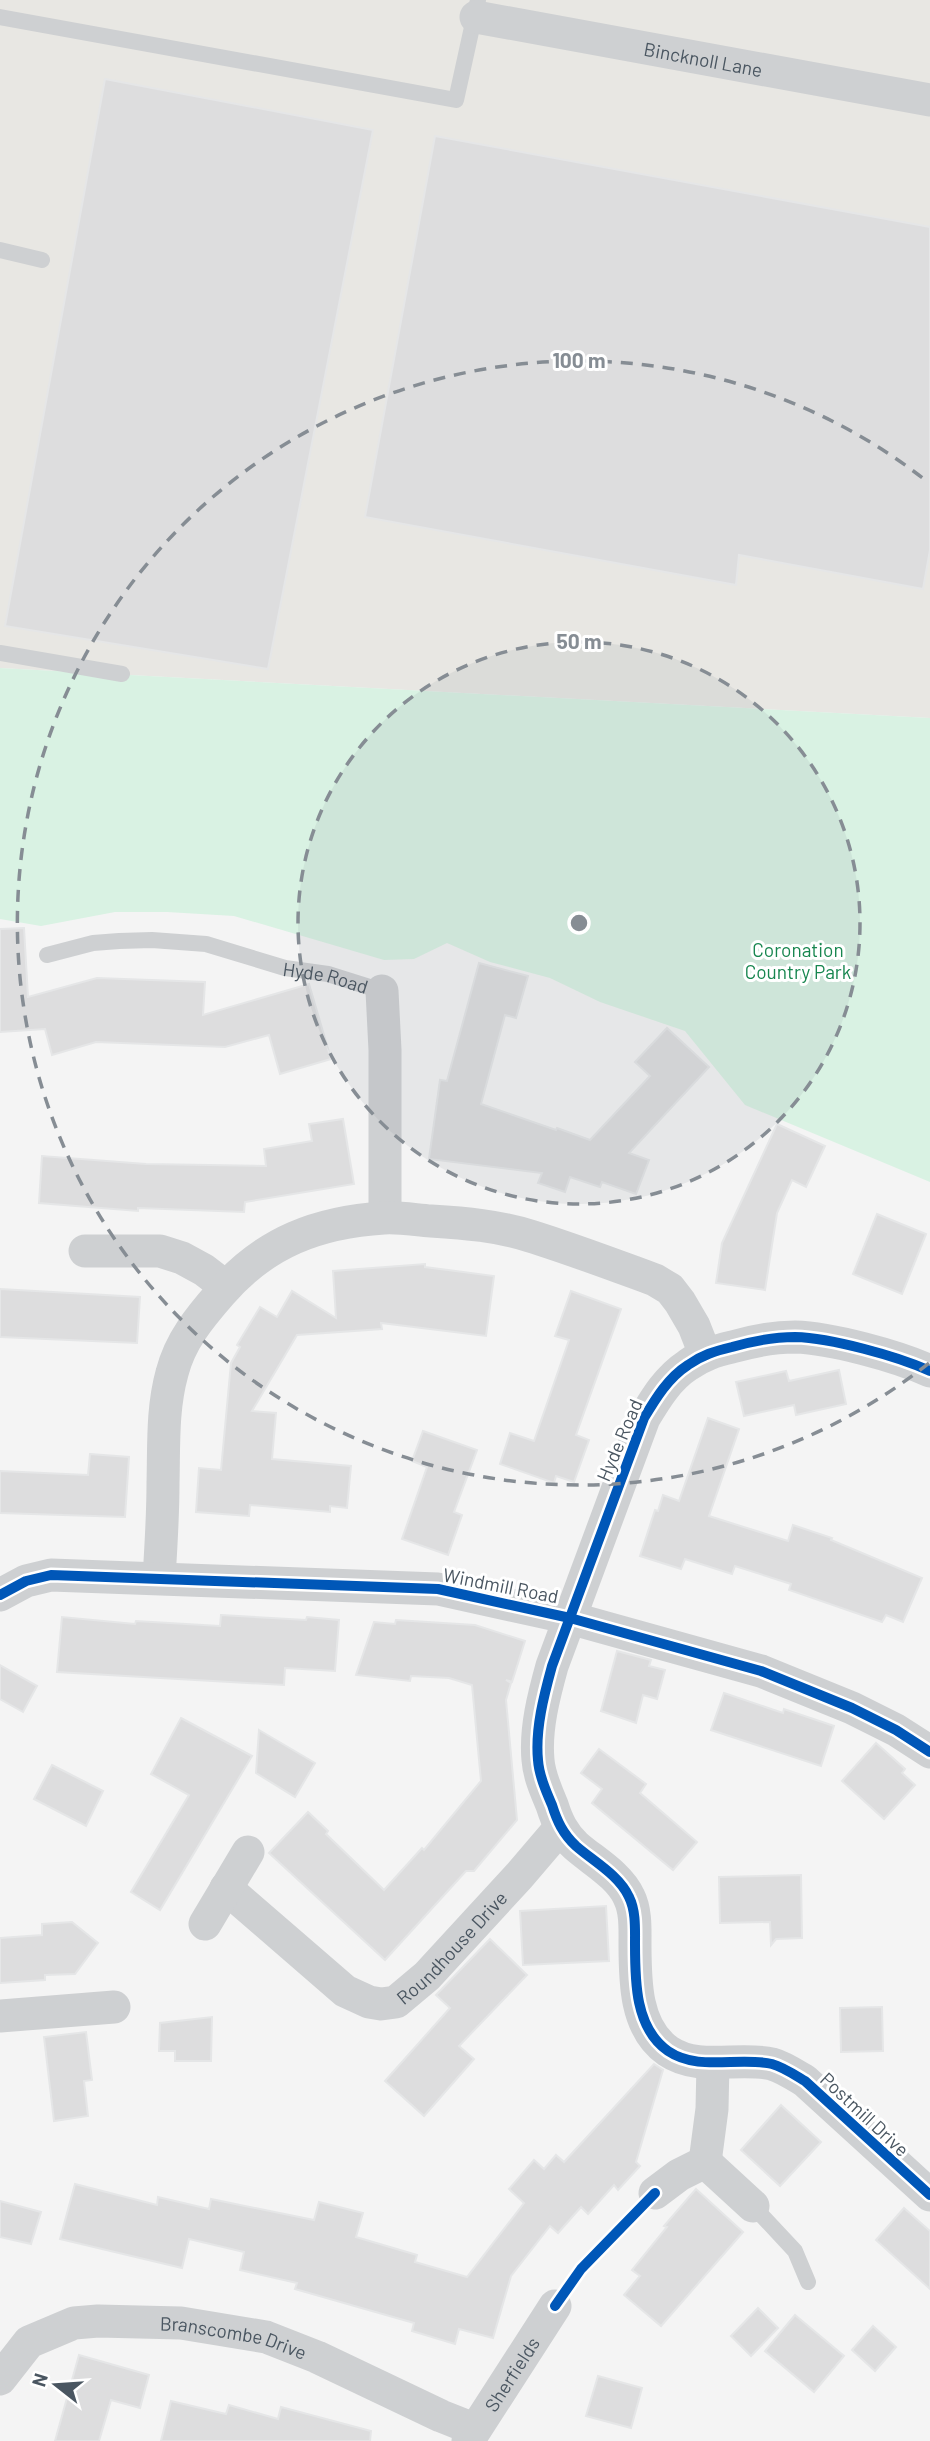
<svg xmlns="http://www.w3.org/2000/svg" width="930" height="2441" font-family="Barlow,sans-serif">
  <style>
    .commercial { fill: #e8e7e3 }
    .green { fill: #d9f2e3 }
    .building { fill: #ddddde; stroke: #e5e6e7; stroke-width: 2 }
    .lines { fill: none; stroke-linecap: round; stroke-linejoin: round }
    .lane { stroke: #ced0d2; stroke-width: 16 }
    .street { stroke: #ced0d2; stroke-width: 33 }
    .cycleway-casing { stroke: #fff; stroke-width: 15 }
    .cycleway { stroke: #0057b8; stroke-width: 10 }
    .ring { fill: none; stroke: #868d94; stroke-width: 3.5; stroke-dasharray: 12 9 }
    .labels { text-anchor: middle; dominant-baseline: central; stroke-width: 6; stroke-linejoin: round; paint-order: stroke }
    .street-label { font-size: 19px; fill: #4a5661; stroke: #fff }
    .park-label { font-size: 19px; fill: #17864f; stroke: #fff }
    .centre { fill: #868d94; stroke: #fff; stroke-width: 3.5 }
    .ring-label { font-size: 21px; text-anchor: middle; font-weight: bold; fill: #868d94; stroke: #fff; stroke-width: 6; stroke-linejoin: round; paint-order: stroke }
  </style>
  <rect width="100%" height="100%" fill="#f4f4f4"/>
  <path class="commercial" d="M 0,0 L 930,0 L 930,718 L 0,668 Z"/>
  <path class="green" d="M 0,668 L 930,718 L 930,1182 L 745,1105 L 685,1031 L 600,1002 L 550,978 L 490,962 L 447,943 L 414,959 L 384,960 L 234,916 L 167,912 L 115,912 L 41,926 L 0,919 Z"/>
  <g class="building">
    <path d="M 105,79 L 373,130 L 268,669 L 5,626 Z"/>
    <path d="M 435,136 L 930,227 L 930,550 L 923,589 L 739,555 L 736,585 L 365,517 Z"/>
    <path d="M 24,928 L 28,997 L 97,978 L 205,982 L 203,1015 L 309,984 L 331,1059 L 280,1074 L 269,1035 L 225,1047 L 96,1042 L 52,1055 L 45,1029 L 0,1032 L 0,929 Z"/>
    <path d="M 479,963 L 528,976 L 516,1018 L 505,1015 L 481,1104 L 556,1130 L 557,1128 L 590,1140 L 650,1076 L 635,1062 L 667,1028 L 709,1067 L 629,1153 L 649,1160 L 636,1194 L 602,1182 L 600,1187 L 570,1177 L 565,1192 L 538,1183 L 542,1173 L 429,1159 L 440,1080 L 447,1081 Z"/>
    <path d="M 343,1119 L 354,1184 L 245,1202 L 244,1212 L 138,1208 L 138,1211 L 39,1203 L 42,1156 L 146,1164 L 266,1166 L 264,1149 L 312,1141 L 309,1124 Z"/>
    <path d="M 777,1124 L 825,1146 L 806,1187 L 792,1180 L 777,1213 L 765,1290 L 716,1283 L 722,1243 Z"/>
    <path d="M 877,1214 L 926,1234 L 902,1294 L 853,1274 Z"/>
    <path d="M 425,1264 L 425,1267 L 494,1276 L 486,1336 L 381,1323 L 382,1329 L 297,1335 L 252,1411 L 276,1413 L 272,1459 L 351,1466 L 347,1508 L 330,1506 L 330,1512 L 250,1505 L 249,1516 L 196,1512 L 199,1468 L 221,1470 L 231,1363 L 240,1347 L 237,1345 L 260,1307 L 277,1317 L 292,1291 L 336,1318 L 333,1271 Z"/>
    <path d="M 0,1289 L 140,1297 L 137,1343 L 0,1337 Z"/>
    <path d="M 571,1291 L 621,1309 L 576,1435 L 589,1440 L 574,1482 L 556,1476 L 554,1483 L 500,1464 L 510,1433 L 534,1441 L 569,1340 L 555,1336 Z"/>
    <path d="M 839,1370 L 846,1404 L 796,1415 L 794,1405 L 744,1416 L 736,1382 L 786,1371 L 789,1381 Z"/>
    <path d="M 708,1418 L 739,1429 L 709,1516 L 788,1541 L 793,1525 L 832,1538 L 831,1540 L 922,1578 L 903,1622 L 886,1615 L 882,1622 L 789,1590 L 791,1584 L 735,1566 L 732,1574 L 685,1559 L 681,1569 L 640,1556 L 655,1510 L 658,1511 L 663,1495 L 679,1501 Z"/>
    <path d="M 423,1431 L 477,1450 L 454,1512 L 462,1515 L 448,1555 L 402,1539 L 427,1467 L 412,1461 Z"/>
    <path d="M 90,1454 L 129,1457 L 125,1517 L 0,1513 L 0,1471 L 88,1475 Z"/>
    <path d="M 221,1615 L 306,1620 L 307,1617 L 339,1620 L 335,1671 L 285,1668 L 284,1685 L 57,1672 L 62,1617 L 135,1624 L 136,1621 L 220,1626 Z"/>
    <path d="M 396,1620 L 475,1625 L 525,1641 L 512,1682 L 506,1680 L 511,1683 L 506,1700 L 517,1820 L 474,1871 L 466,1871 L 385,1960 L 269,1853 L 308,1812 L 328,1831 L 326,1834 L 384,1890 L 422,1848 L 424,1850 L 481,1781 L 472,1685 L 449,1678 L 411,1676 L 410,1681 L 356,1675 L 374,1622 L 395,1624 Z"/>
    <path d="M 617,1651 L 651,1660 L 649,1666 L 665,1670 L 657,1699 L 643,1695 L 636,1723 L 601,1711 Z"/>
    <path d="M 0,1665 L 37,1686 L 23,1712 L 0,1699 Z"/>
    <path d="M 724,1693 L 783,1713 L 784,1709 L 834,1726 L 821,1766 L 711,1730 Z"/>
    <path d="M 181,1718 L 252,1756 L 160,1910 L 131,1892 L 189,1795 L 151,1774 Z"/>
    <path d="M 259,1730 L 315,1763 L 295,1797 L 256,1773 Z"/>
    <path d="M 876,1743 L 905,1769 L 902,1773 L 915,1785 L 884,1819 L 842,1781 Z"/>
    <path d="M 599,1749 L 646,1784 L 640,1793 L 697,1842 L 673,1870 L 592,1803 L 602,1789 L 581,1773 Z"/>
    <path d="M 52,1765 L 103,1791 L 86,1826 L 34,1799 Z"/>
    <path d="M 801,1875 L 802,1938 L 776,1939 L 771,1945 L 770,1922 L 720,1923 L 719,1877 Z"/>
    <path d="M 606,1906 L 609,1961 L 523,1965 L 520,1911 Z"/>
    <path d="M 72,1922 L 98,1943 L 75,1974 L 45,1975 L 45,1980 L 0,1983 L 0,1938 L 42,1935 L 42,1924 Z"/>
    <path d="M 490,1939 L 527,1975 L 459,2046 L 474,2059 L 424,2116 L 385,2081 L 450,2008 L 436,1995 Z"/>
    <path d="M 882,2007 L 883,2051 L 841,2052 L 840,2008 Z"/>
    <path d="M 212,2017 L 211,2061 L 175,2061 L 175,2051 L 159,2051 L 160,2023 Z"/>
    <path d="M 86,2032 L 92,2080 L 84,2081 L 88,2116 L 54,2121 L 44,2037 Z"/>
    <path d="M 654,2064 L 663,2070 L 636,2162 L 640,2166 L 618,2190 L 614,2185 L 588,2214 L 581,2207 L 558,2233 L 550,2226 L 511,2276 L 493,2338 L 459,2329 L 455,2344 L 412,2331 L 414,2323 L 295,2289 L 297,2283 L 240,2270 L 244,2252 L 189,2239 L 182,2268 L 60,2239 L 75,2184 L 157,2205 L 158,2197 L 209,2209 L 211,2199 L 314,2220 L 319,2202 L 363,2213 L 356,2237 L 417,2255 L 415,2262 L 467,2277 L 524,2203 L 509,2189 L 534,2160 L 544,2169 L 556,2155 L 564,2162 Z"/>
    <path d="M 781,2105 L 821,2142 L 780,2186 L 741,2150 Z"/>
    <path d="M 696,2189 L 743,2232 L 661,2326 L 624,2295 L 640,2276 L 632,2270 L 667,2227 L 664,2226 Z"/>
    <path d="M 0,2201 L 41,2212 L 31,2244 L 0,2237 Z"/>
    <path d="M 904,2208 L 930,2231 L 930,2289 L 876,2240 Z"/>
    <path d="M 758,2308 L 778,2328 L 751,2356 L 731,2336 Z"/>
    <path d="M 795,2315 L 844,2356 L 814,2392 L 765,2351 Z"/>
    <path d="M 873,2326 L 896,2347 L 875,2371 L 852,2350 Z"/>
    <path d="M 79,2355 L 149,2375 L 140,2408 L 111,2400 L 99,2441 L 55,2441 Z"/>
    <path d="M 598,2376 L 642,2388 L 631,2428 L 586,2416 Z"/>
    <path d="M 171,2401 L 226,2414 L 229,2405 L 278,2419 L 281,2407 L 371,2431 L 370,2441 L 161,2441 Z"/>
  </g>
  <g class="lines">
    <g class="lane">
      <path d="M 0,17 L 456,100 L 478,0"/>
      <path d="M 0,250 L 42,260"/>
      <path d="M 0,653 L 122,674"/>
      <path id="s1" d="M 47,955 L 93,943 L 119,941 L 152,940 L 206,944 L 285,968 L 328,974 L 382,991"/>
      <path d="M 753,2206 L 795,2251 L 808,2282"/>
    </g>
    <g class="street">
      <path id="s2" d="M 476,17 L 930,100"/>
      <path d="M 382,991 L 385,1050 L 385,1217"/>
      <path d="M 85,1251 L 160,1251 L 182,1258 L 204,1270 L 226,1287"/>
      <path d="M 930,1371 C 897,1356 831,1338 795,1337 C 773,1337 753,1341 732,1347 C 715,1351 702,1355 688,1365 C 668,1378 656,1398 644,1418 L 552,1666 C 544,1695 535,1729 538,1760 C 539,1775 546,1791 552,1805 C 557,1821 563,1834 576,1846 C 593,1861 619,1875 629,1897 C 636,1911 635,1929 635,1944 C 635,1981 635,2028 668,2051 C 699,2072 738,2056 772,2064 C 783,2067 795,2075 805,2081 L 930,2195"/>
      <path d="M 159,1578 C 161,1547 163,1515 163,1483 C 164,1446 162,1409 172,1373 C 180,1341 200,1317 221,1293 C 265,1242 318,1222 384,1218 C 399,1217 416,1220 431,1221 C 465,1223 499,1226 530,1236 C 572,1249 614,1265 655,1280 L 670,1289 L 680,1302 L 694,1326 L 705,1354"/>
      <path d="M 0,1595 L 26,1581 L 51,1575 L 438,1589 L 570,1618 L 761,1671 L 852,1708 L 896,1730 L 930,1752"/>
      <path id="s3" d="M 226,1888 L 345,1991 L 369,2002 L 381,2004 L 396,2002 L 427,1976 L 519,1876 L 560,1828"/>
      <path d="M 205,1924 L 248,1852"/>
      <path d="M 0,2016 L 114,2007"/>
      <path d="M 705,2162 L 753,2206"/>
      <path d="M 655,2193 L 679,2175 L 705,2162 L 712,2109 L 713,2063"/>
      <path id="s4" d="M 0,2379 L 29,2342 L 74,2323 L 98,2321 L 181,2323 L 266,2337 L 317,2357 L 441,2416 L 474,2429"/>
      <path id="s5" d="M 468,2441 L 555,2306"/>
    </g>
    <defs>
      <g id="cycleway">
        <path d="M 930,1371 C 897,1356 831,1338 795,1337 C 773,1337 753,1341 732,1347 C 715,1351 702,1355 688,1365 C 668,1378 656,1398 644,1418 L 552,1666 C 544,1695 535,1729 538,1760 C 539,1775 546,1791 552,1805 C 557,1821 563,1834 576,1846 C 593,1861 619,1875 629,1897 C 636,1911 635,1929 635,1944 C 635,1981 635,2028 668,2051 C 699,2072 738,2056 772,2064 C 783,2067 795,2075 805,2081 L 930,2195"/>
        <path d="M 0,1595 L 26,1581 L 51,1575 L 438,1589 L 570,1618 L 761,1671 L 852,1708 L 896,1730 L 930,1752"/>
        <path d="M 555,2306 L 581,2269 L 655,2193"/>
      </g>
    </defs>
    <use href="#cycleway" class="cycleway-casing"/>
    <use href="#cycleway" class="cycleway"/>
  </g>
  <circle cx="579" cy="923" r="281" fill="#868d94" fill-opacity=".12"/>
  <g class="ring">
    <circle cx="579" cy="923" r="281"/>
    <path d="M929 1363A562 562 0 1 1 929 483"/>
  </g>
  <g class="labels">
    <g class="street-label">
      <text stroke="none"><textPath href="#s2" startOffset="231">Bincknoll Lane</textPath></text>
      <text stroke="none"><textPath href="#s1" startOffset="285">Hyde Road</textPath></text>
      <text transform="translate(619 1440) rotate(-67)">Hyde Road</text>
      <text transform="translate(501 1585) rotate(11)">Windmill Road</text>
      <text stroke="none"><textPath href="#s3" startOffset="289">Roundhouse Drive</textPath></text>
      <text transform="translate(865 2114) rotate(43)">Postmill Drive</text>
      <text stroke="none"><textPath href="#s4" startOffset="257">Branscombe Drive</textPath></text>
      <text stroke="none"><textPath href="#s5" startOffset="80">Sherfields</textPath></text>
    </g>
    <g class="park-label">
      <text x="798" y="949">Coronation<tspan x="798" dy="22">Country Park</tspan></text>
    </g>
  </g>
  <circle cx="579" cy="923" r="10" class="centre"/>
  <g class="ring-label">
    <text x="579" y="368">100 m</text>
    <text x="579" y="649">50 m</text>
  </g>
  <g transform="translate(56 2385) rotate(287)" stroke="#ffffff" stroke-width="5" paint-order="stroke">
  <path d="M0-5L12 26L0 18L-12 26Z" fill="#4a5661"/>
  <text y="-10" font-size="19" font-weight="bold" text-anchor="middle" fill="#4a5661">N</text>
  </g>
</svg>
